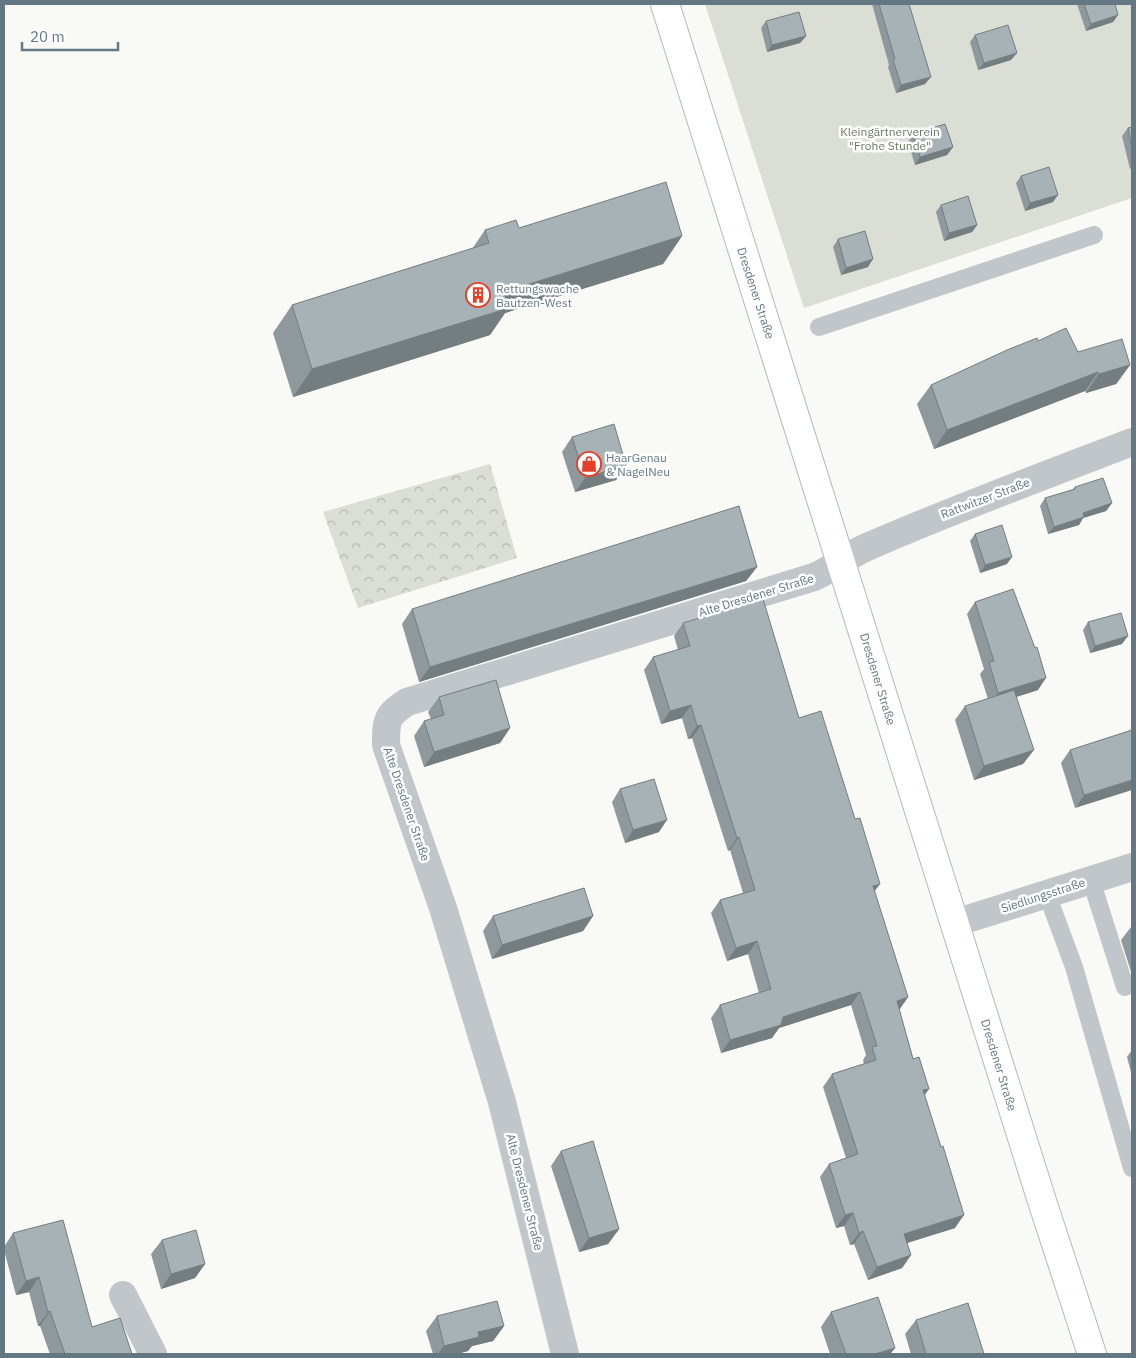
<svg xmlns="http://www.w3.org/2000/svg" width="1136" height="1358" font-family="'IBM Plex Sans',sans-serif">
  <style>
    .green { fill: #daded5 }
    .park { fill: url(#park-crowns) }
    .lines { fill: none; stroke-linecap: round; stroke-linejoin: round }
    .secondary-casing { stroke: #b2babe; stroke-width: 30 }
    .lane { stroke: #c0c6c9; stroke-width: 18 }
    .street { stroke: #c0c6c9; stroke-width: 28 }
    .secondary { stroke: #fff; stroke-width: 28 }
    .wall { fill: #8f999d }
    .shaded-wall { fill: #747d7f }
    .building { fill: #a6b2b6; stroke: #747d7f }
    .labels { text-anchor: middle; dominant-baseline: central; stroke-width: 5; stroke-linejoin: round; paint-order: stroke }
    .park-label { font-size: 12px; fill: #697a62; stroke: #fff }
    .poi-label { font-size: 12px; fill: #637882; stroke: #fff; text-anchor: start }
    .street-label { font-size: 12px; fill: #637882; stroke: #fff }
  </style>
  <defs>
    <pattern id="park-crowns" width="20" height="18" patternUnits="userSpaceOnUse" patternTransform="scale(1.25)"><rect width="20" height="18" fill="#daded5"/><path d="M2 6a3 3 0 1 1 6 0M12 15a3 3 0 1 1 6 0" fill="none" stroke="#b4b9b2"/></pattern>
  </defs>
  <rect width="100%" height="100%" fill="#f9f9f6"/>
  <path class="green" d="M 705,4 L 1131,4 L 1132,9 L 1132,198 L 804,308 Z"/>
  <path class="park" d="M 490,464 L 517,558 L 358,608 L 323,512 Z"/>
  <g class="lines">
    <defs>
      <path id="secondary" d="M 665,4 L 1042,1201 L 1092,1354"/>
    </defs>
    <use href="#secondary" class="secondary-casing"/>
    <g class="lane">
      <path d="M 819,327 L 1094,235"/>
      <path d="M 1091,880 L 1125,987"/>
      <path d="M 1047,894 L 1074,967 L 1132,1168"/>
    </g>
    <g class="street">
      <path d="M 955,923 L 1132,867"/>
      <path d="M 123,1295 L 153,1354"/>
      <path d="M 565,1354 L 502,1102 L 443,908 L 386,745 C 386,720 386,716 407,702 L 814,577 C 833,569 848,555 867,547 C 954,509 1043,476 1132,442"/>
    </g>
    <use href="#secondary" class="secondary"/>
  </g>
  <g class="wall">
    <path d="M 872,4 L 909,4 L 925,84 L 896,93 L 888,67 L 889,65 Z"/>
    <path d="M 1077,4 L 1115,4 L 1118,15 L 1113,22 L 1086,31 Z"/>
    <path d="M 766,21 L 806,36 L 800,43 L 767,52 L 761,28 Z"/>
    <path d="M 975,35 L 1011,60 L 978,70 L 970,42 Z"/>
    <path d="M 1132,127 L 1132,168 L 1130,169 L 1122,136 L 1128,128 Z"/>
    <path d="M 913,134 L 953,147 L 947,155 L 915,165 L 908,142 Z"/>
    <path d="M 1021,176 L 1053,202 L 1025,211 L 1016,183 Z"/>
    <path d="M 941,205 L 977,225 L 972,232 L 944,241 L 936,212 Z"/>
    <path d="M 519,228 L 682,236 L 663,264 L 505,313 L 490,335 L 293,397 L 273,333 L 292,305 L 472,249 L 485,230 Z"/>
    <path d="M 838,239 L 868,267 L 841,275 L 833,247 Z"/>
    <path d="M 1038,341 L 1078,352 L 1130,365 L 1116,384 L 1086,393 L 1085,391 L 934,449 L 917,404 L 931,385 Z"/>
    <path d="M 572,437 L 626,465 L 616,480 L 575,492 L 562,452 Z"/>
    <path d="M 1075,487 L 1112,503 L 1106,511 L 1083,518 L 1079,525 L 1048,534 L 1040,506 L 1045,498 L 1072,490 Z"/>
    <path d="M 975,534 L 1007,564 L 980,573 L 970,541 Z"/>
    <path d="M 757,567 L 746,581 L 419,682 L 402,624 L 412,609 Z"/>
    <path d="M 975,602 L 1038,690 L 1016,697 L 1023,764 L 974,780 L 955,720 L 965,706 L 988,699 L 980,674 L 984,669 L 967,614 Z"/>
    <path d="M 1088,622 L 1122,644 L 1090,653 L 1083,630 Z"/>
    <path d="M 683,623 L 799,718 L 874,892 L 908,997 L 899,1010 L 924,1095 L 955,1228 L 907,1243 L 911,1255 L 902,1268 L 868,1280 L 854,1244 L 850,1245 L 844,1226 L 836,1228 L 820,1177 L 829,1164 L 846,1158 L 823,1087 L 832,1074 L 864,1064 L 863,1060 L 866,1055 L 851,1005 L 779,1028 L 772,1038 L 721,1053 L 711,1018 L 720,1005 L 759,993 L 748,954 L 727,961 L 711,913 L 720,900 L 743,893 L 730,850 L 728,851 L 692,738 L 688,739 L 682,718 L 661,724 L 644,670 L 653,657 L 678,650 L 674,636 Z"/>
    <path d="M 439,697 L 510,728 L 500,743 L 424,767 L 414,736 L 424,721 L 431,719 L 428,712 Z"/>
    <path d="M 1132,730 L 1075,808 L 1061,763 L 1070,750 Z"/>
    <path d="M 620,789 L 659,832 L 625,843 L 612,802 Z"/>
    <path d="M 493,916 L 593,916 L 583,931 L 492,959 L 483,931 Z"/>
    <path d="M 1132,926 L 1132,975 L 1121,940 L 1131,927 Z"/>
    <path d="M 1132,1050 L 1132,1076 L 1127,1057 Z"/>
    <path d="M 561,1151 L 619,1229 L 608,1244 L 579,1252 L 551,1166 Z"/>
    <path d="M 13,1233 L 92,1327 L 132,1354 L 50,1354 L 40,1326 L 38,1326 L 29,1292 L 16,1295 L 4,1250 L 4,1247 Z"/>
    <path d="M 162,1240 L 205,1264 L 195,1278 L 161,1289 L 151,1254 Z"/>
    <path d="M 831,1312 L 895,1348 L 890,1354 L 830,1354 L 821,1327 Z"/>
    <path d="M 437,1316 L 504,1326 L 493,1341 L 472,1346 L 468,1351 L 457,1354 L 433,1354 L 426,1331 Z"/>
    <path d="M 916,1320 L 984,1354 L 911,1354 L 905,1334 Z"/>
  </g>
  <g class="shaded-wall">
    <path d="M 1118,15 L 1113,22 L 1086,31 L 1091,24 Z"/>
    <path d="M 806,36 L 800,43 L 767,52 L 772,45 Z"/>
    <path d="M 1017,53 L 1011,60 L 978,70 L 984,63 Z"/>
    <path d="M 931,77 L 925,84 L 896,93 L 901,85 Z"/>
    <path d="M 953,147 L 947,155 L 915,165 L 920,157 Z"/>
    <path d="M 1058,195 L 1053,202 L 1025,211 L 1030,203 Z"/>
    <path d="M 977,225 L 972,232 L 944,241 L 949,233 Z"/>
    <path d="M 682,236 L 663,264 L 505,313 L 490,335 L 293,397 L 312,369 L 504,292 Z"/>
    <path d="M 873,259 L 868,267 L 841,275 L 846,268 Z"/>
    <path d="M 1130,365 L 1116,384 L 1086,393 L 1099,374 Z"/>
    <path d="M 1098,372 L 1085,391 L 934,449 L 947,430 Z"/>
    <path d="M 626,465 L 616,480 L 575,492 L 585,478 Z"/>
    <path d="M 1112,503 L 1106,511 L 1083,518 L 1079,525 L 1048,534 L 1054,527 L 1083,513 Z"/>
    <path d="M 1012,557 L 1007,564 L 980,573 L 985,565 Z"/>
    <path d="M 757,567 L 746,581 L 419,682 L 430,667 Z"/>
    <path d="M 1128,636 L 1122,644 L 1090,653 L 1095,646 Z"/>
    <path d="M 1046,678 L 1038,690 L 990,705 L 998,693 Z"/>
    <path d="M 691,705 L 682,718 L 661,724 L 670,711 Z"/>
    <path d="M 701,725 L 692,738 L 688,739 L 697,726 Z"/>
    <path d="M 510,728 L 500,743 L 424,767 L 434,752 Z"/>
    <path d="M 1034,750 L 1023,764 L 974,780 L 984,766 Z"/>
    <path d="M 1132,780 L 1132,790 L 1075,808 L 1084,795 Z"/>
    <path d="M 667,820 L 659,832 L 625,843 L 633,830 Z"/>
    <path d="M 739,837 L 730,850 L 728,851 L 737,838 Z"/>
    <path d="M 880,884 L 871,896 L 873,886 Z"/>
    <path d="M 593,916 L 583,931 L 492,959 L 502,945 Z"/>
    <path d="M 757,941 L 748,954 L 727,961 L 736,948 Z"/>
    <path d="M 860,992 L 851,1005 L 779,1028 L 772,1038 L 721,1053 L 730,1040 L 783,1017 Z"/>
    <path d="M 908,997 L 899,1010 L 897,1001 Z"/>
    <path d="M 929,1089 L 920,1102 L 923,1090 Z"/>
    <path d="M 853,1213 L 844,1226 L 836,1228 L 845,1215 Z"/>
    <path d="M 964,1215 L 955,1228 L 894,1247 L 904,1234 Z"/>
    <path d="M 619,1229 L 608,1244 L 579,1252 L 589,1238 Z"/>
    <path d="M 863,1231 L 854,1244 L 850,1245 L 859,1233 Z"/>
    <path d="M 911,1255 L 902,1268 L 868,1280 L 877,1267 Z"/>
    <path d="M 205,1264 L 195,1278 L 161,1289 L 171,1274 Z"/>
    <path d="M 39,1277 L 29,1292 L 16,1295 L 26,1281 Z"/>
    <path d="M 50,1311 L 40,1326 L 38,1326 L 48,1312 Z"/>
    <path d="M 504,1326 L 493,1341 L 472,1346 L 468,1351 L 457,1354 L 438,1354 L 444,1346 L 478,1332 Z"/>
    <path d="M 895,1348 L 890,1354 L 875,1354 Z"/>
  </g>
  <g class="building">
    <path d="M 879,4 L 909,4 L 931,77 L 901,85 L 893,60 L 895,59 Z"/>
    <path d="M 1084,4 L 1115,4 L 1118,15 L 1091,24 Z"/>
    <path d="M 799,12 L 806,36 L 772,45 L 766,21 Z"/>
    <path d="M 1008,25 L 1017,53 L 984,63 L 975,35 Z"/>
    <path d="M 945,124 L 953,147 L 920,157 L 913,134 Z"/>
    <path d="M 1132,127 L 1132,149 L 1128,128 Z"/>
    <path d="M 1049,167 L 1058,195 L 1030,203 L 1021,176 Z"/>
    <path d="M 666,182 L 682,236 L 504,292 L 509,308 L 312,369 L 292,305 L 489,243 L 485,230 L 516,220 L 519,228 Z"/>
    <path d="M 968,196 L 977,225 L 949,233 L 941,205 Z"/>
    <path d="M 865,231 L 873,259 L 846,268 L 838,239 Z"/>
    <path d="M 1066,328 L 1078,352 L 1122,339 L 1130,365 L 1099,374 L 1098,372 L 947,430 L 931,385 L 1007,350 L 1037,338 L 1038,341 Z"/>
    <path d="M 614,424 L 626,465 L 585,478 L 572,437 Z"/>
    <path d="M 1103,478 L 1112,503 L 1083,513 L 1084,517 L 1054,527 L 1045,498 L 1075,489 L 1075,487 Z"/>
    <path d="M 739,506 L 757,567 L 430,667 L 412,609 Z"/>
    <path d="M 1002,525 L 1012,557 L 985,565 L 975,534 Z"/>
    <path d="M 1013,589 L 1035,648 L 1037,647 L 1046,678 L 998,693 L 989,662 L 994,661 L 975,602 Z"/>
    <path d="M 763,599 L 799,718 L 821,711 L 855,819 L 860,818 L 880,884 L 873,886 L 908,997 L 897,1001 L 913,1059 L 919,1057 L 929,1089 L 923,1090 L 941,1147 L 943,1146 L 964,1215 L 904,1234 L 911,1255 L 877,1267 L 863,1231 L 859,1233 L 853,1213 L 845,1215 L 829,1164 L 858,1154 L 832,1074 L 876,1060 L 872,1047 L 877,1046 L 860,992 L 783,1017 L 781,1025 L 730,1040 L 720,1005 L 771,989 L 757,941 L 736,948 L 720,900 L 755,890 L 739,837 L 737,838 L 701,725 L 697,726 L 691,705 L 670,711 L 653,657 L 690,646 L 683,623 Z"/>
    <path d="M 1121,613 L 1128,636 L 1095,646 L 1088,622 Z"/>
    <path d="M 496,680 L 510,728 L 434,752 L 424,721 L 444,715 L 439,697 Z"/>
    <path d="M 1014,690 L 1034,750 L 984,766 L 965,706 Z"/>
    <path d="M 1132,730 L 1132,780 L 1084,795 L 1070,750 Z"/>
    <path d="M 654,779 L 667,820 L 633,830 L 620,789 Z"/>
    <path d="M 584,888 L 593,916 L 502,945 L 493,916 Z"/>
    <path d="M 593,1141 L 619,1229 L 589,1238 L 561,1151 Z"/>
    <path d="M 63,1220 L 92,1327 L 120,1318 L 132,1354 L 65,1354 L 50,1311 L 48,1312 L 39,1277 L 26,1281 L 13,1233 Z"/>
    <path d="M 196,1230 L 205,1264 L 171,1274 L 162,1240 Z"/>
    <path d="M 878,1297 L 895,1348 L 875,1354 L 846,1354 L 831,1312 Z"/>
    <path d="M 497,1301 L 504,1326 L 478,1332 L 479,1337 L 444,1346 L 437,1316 Z"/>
    <path d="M 968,1303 L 984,1354 L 926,1354 L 916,1320 Z"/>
  </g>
  <defs>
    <symbol id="building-ring" viewBox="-11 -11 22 22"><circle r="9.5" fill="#fff" stroke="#e73e28" stroke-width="1.5"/><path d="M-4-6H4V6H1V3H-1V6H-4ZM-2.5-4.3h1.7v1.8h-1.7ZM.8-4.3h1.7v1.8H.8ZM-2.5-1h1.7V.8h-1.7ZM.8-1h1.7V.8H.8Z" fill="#e73e28"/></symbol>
    <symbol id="shop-ring" viewBox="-11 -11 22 22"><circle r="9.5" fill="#fff" stroke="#e73e28" stroke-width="1.5"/><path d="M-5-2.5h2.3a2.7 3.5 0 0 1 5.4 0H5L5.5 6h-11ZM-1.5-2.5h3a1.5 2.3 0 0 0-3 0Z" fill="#e73e28"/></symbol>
  </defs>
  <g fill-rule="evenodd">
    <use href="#building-ring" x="464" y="281" width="28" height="28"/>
    <use href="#shop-ring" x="575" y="450" width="28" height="28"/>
  </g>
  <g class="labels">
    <g class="park-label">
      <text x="890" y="131">Kleingärtnerverein<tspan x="890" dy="14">"Frohe Stunde"</tspan></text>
    </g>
    <g class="poi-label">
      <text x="496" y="288">Rettungswache<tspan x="496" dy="14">Bautzen-West</tspan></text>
      <text x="606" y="457">HaarGenau<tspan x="606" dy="14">&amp; NagelNeu</tspan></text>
    </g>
    <g class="street-label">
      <text transform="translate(756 293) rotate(72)">Dresdener Straße</text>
      <text transform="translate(985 498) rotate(-21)">Rattwitzer Straße</text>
      <text transform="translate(756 595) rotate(-17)">Alte Dresdener Straße</text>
      <text transform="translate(878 679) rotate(73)">Dresdener Straße</text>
      <text transform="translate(407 804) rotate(71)">Alte Dresdener Straße</text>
      <text transform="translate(1043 895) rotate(-18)">Siedlungsstraße</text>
      <text transform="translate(999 1065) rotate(73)">Dresdener Straße</text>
      <text transform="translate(525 1192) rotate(76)">Alte Dresdener Straße</text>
    </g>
  </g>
  <rect width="1136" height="1358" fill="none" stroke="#637882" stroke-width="10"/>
  <path d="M22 42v8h96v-8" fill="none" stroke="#637882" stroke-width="2.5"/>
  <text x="30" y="42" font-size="15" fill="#637882" stroke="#ffffff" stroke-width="4" paint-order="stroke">20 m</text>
</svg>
